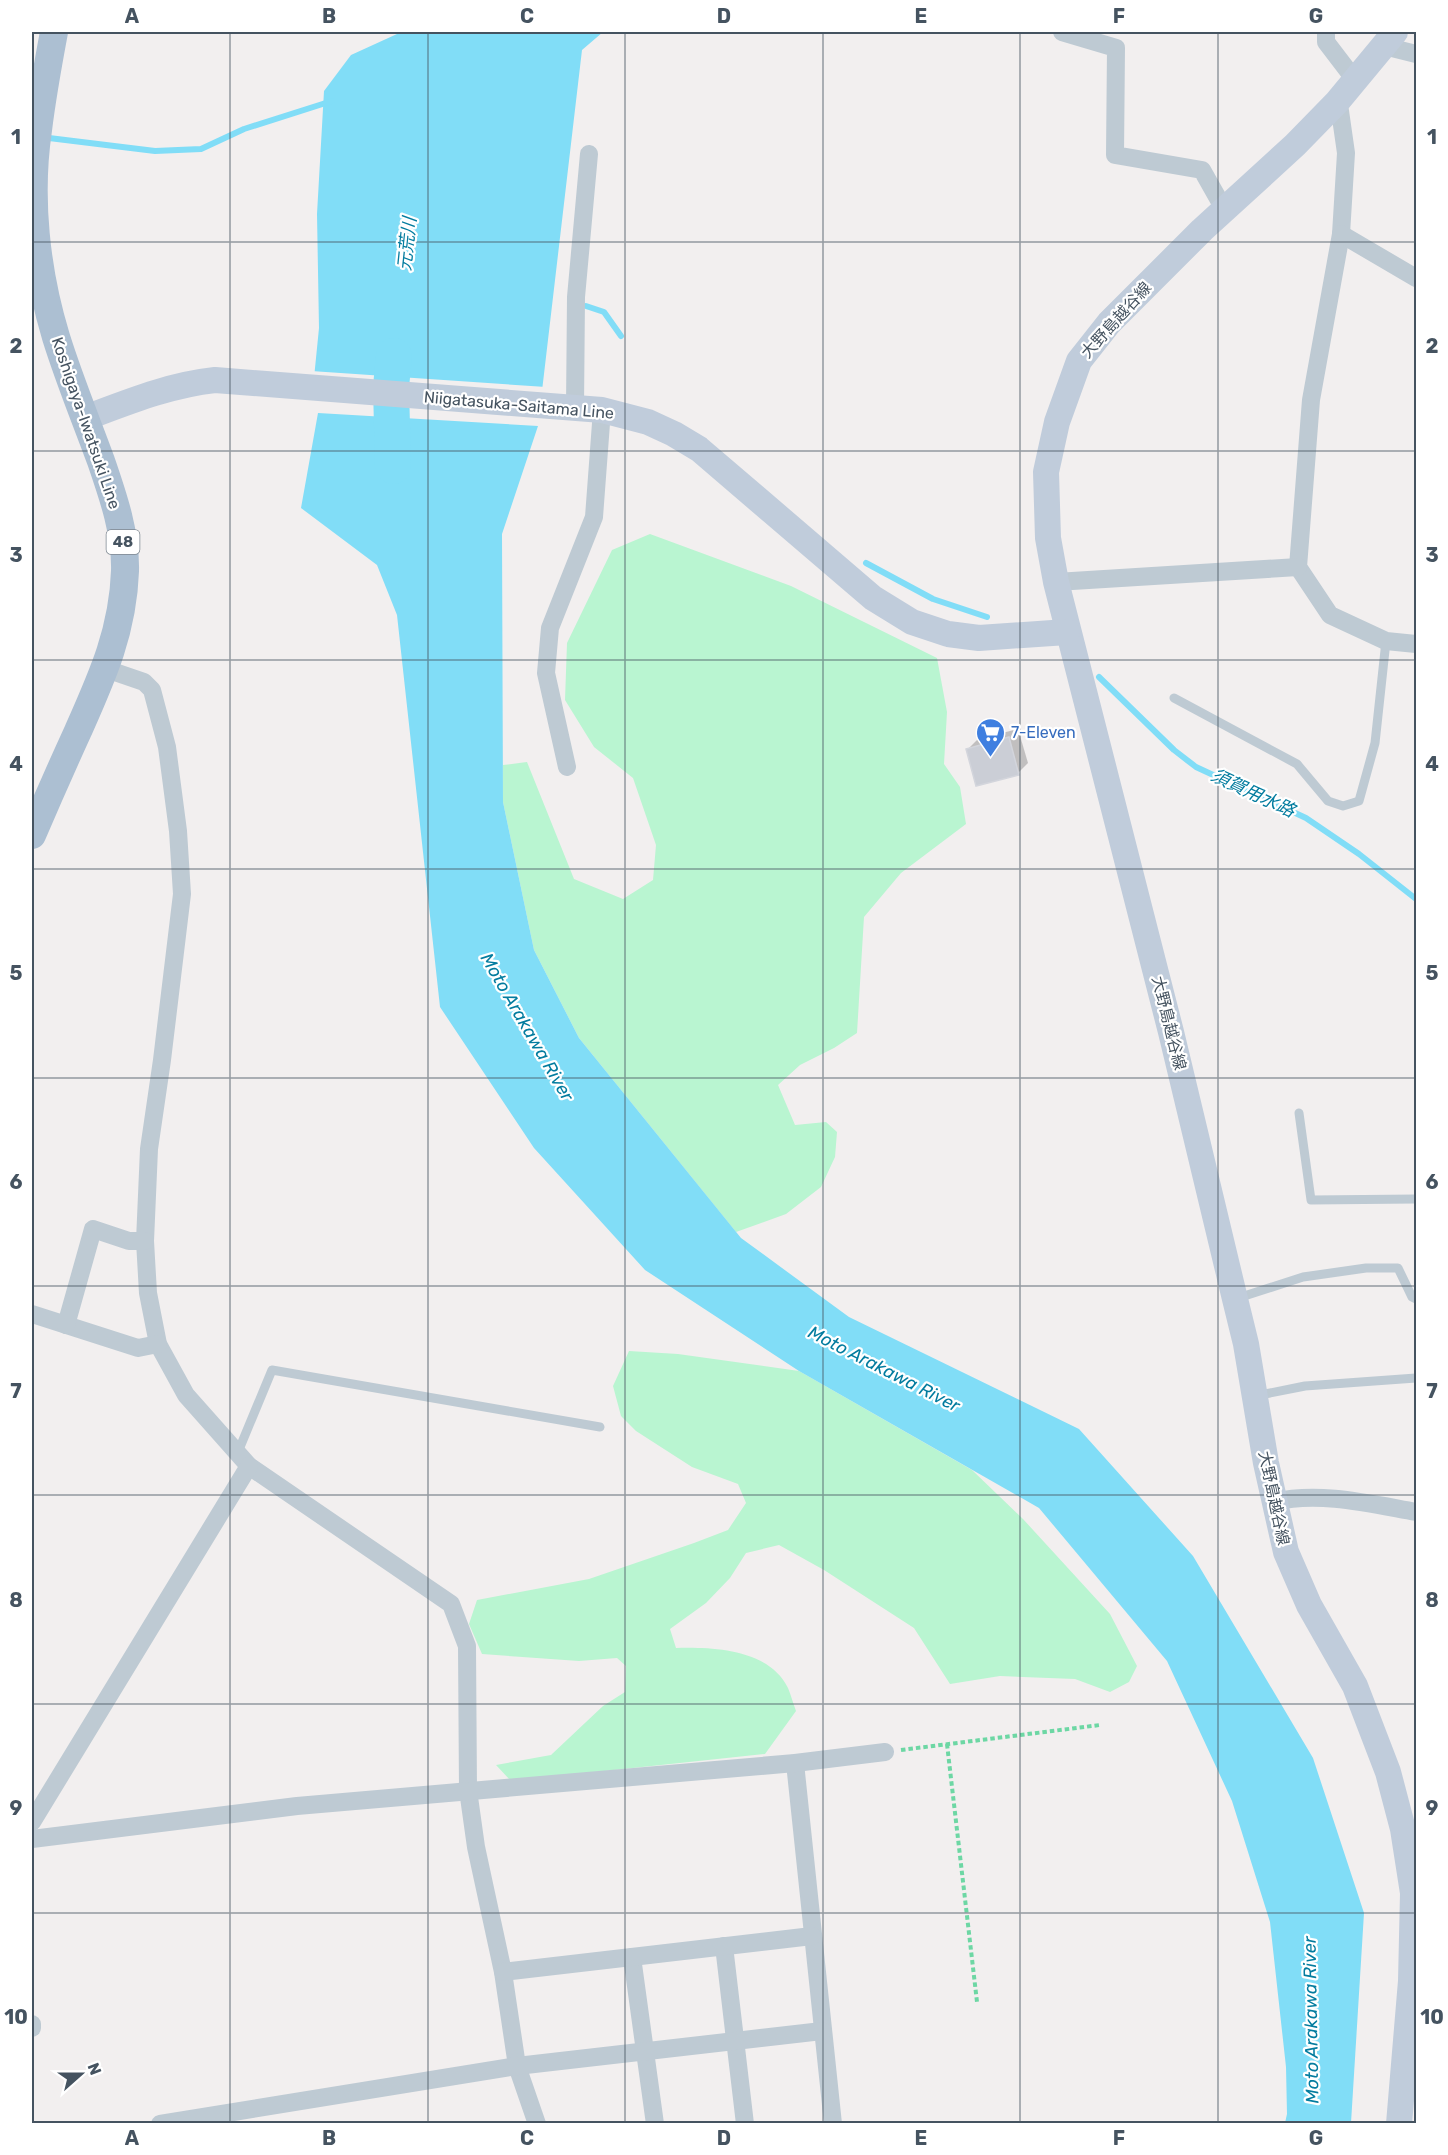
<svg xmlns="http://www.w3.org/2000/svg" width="1448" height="2155" font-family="Rubik,'Noto Sans JP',sans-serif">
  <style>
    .green { fill: #b9f5d1 }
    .water { fill: #81ddf7 }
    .pier { fill: #f2efef }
    .shadow { fill: #0003 }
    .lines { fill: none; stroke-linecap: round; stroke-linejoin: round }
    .stream { stroke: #81ddf7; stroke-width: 6 }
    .river { stroke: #81ddf7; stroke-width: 36 }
    .building { fill: #cbced6; stroke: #d3d5dc; stroke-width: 1.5 }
    .path { stroke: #6dd7a4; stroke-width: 4; stroke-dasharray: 4.5 3; stroke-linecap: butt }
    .service { stroke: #becad3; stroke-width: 9 }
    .minor { stroke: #becad3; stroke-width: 18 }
    .secondary { stroke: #c0ccdb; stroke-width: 26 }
    .primary { stroke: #acbfd2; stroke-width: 28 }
    .grid { fill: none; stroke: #455360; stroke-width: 1.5; stroke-opacity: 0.55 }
    .labels { text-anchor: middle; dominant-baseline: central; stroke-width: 4.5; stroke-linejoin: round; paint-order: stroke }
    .shield { fill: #fff; stroke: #7d8790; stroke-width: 1.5 }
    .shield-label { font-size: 15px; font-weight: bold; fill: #455360 }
    .street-label { font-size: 16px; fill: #455360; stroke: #fff }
    .shop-label { font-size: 16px; fill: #366cbe; stroke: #fff; text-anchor: start }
    .water-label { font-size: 18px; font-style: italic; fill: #037c9f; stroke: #fff }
    .neatline { fill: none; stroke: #455360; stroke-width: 2 }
    .grid-label { font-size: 20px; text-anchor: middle; font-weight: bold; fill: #455360 }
  </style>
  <rect width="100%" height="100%" fill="#f2efef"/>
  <g class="green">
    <path d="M 650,534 L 791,586 L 937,658 L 947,712 L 944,764 L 960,787 L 966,824 L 901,873 L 864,917 L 857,1033 L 834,1048 L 800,1065 L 778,1085 L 795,1125 L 826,1122 L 837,1132 L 835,1157 L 821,1187 L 786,1214 L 736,1232 L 579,1038 L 534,950 L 503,802 L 503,765 L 527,762 L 574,879 L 623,899 L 653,880 L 656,845 L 633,778 L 594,747 L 565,700 L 567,643 L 612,550 Z"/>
    <path d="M 629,1351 L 678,1354 L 799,1371 L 972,1470 L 1023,1519 L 1110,1614 L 1137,1666 L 1129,1682 L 1110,1692 L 1075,1679 L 1000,1676 L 950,1684 L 914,1628 L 824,1570 L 779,1545 L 746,1553 L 730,1578 L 706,1603 L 670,1629 L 676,1648 C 713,1647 769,1649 788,1688 C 791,1695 793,1703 796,1711 L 765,1754 L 511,1781 L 496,1765 L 551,1755 L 603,1706 L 625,1692 L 626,1666 L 617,1658 L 579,1661 L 482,1654 L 469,1624 L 477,1600 L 589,1579 L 694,1543 L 728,1530 L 746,1503 L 738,1484 L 692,1467 L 636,1431 L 621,1416 L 613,1386 Z"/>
  </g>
  <g class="water">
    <path d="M 399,32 L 603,32 L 582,50 L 542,391 L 314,378 L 319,328 L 317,214 L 324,91 L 351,55 L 397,34 Z"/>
    <path d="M 318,413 L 538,426 L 502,534 L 503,802 L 534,950 L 579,1038 L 741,1238 L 849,1317 L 1079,1429 L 1193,1556 L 1313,1758 L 1364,1913 L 1351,2123 L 1285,2123 L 1287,2114 L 1286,2067 L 1270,1922 L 1232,1801 L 1167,1661 L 1039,1508 L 799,1371 L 645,1270 L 534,1148 L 440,1007 L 397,615 L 377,565 L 301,508 Z"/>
  </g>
  <path class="pier" d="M 311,371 L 546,387 L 545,393 L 311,379 Z"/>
  <path class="shadow" d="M 1018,729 L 1028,763 L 1018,773 L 968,749 L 978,739 Z"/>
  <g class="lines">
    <g class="stream">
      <path d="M 49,138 L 155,151 L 201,149 L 244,129 L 332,101"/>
      <path d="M 586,306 L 604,312 L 621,336"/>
      <path d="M 866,563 L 933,599 L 987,617"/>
      <path d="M 1099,677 L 1174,750 L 1196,767 L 1306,818 L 1359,854 L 1416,899"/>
    </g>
    <path class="river" d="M 393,466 L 391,387 L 394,356"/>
  </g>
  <path class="building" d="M 1009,737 L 1019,775 L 976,786 L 966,749 Z"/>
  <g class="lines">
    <g class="path">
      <path d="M 947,1744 L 977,2002"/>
      <path d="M 901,1750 L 1100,1725"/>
    </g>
    <g class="service">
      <path d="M 1174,698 L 1297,764 L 1328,801 L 1343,806 L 1359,801 L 1375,743 L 1386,641"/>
      <path d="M 1299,1113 L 1311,1200 L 1416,1199"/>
      <path d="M 1238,1298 L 1303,1277 L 1366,1268 L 1398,1268 L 1412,1297 L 1416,1299"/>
      <path d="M 1255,1396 L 1305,1386 L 1416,1378"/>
      <path d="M 238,1452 L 272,1370 L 600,1427"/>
    </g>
    <g class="minor">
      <path d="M 1062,32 L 1116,48 L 1115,155 L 1202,170 L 1224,209"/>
      <path d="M 1326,32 L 1326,42 L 1355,80"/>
      <path d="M 1384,46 L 1416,54"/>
      <path d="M 1337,102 L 1340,111 L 1346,153 L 1341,234 L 1311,400 L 1298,567 L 1330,615 L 1386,641 L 1416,644"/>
      <path d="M 1341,234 L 1416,278"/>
      <path d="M 575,407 L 576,297 L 589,154"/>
      <path d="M 1056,582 L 1298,567"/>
      <path d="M 106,669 L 144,682 L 152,690 L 167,747 L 178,831 L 182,894 L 162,1060 L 149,1149 L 145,1241 L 148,1293 L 158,1344 L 186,1395 L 249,1466 L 451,1604 L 467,1646 L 468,1790 L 476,1847 L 503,1972 L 517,2066 L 537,2124"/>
      <path d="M 567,767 L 546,673 L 550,628 L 594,517 L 602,410"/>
      <path d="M 32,1314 L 138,1348 L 158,1344"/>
      <path d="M 66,1325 L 93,1229 L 129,1241 L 145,1241"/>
      <path d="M 1274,1502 C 1319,1491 1371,1504 1416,1512"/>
      <path d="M 795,1763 L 833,2124"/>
      <path d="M 32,1822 L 249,1466"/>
      <path d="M 32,1839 L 297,1806 L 795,1763 L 885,1752"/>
      <path d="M 724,1946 L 745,2124"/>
      <path d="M 632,1957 L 655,2124"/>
      <path d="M 503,1972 L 812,1936"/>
      <path d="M 32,2024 L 32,2028"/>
      <path d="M 160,2124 L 517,2066 L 822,2031"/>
    </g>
    <g class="secondary">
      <path d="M 1395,32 L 1337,102 L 1295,145 L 1202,230 L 1109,323 L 1079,361 L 1057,422 L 1046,472 L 1048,538 L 1056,582 L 1171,1032 L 1235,1299 L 1246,1344 L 1266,1463 L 1286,1552 L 1309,1605 L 1355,1686 L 1388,1772 L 1403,1829 L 1413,1893 L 1411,1981 L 1399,2124"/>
      <path d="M 85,418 C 128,402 169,385 215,380 L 602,410 L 648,422 L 674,434 L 699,449 L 873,598 L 912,622 L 948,634 L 979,638 L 1067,632"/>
    </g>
    <path class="primary" d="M 32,835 C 47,800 62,766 78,731 C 102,677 123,631 125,571 C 126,533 113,496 101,461 C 86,420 69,379 56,337 C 36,271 28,198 38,130 C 42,97 48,64 54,32"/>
  </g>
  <path class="grid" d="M 230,32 L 230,2124M 428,32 L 428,2124M 625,32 L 625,2124M 823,32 L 823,2124M 1020,32 L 1020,2124M 1218,32 L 1218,2124M 32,242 L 1416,242M 32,451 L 1416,451M 32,660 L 1416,660M 32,869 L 1416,869M 32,1078 L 1416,1078M 32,1286 L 1416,1286M 32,1495 L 1416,1495M 32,1704 L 1416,1704M 32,1913 L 1416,1913"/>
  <defs>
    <symbol id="supermarket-pin" viewBox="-11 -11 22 30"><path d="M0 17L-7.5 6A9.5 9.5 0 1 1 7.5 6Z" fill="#3f7fe0" stroke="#fff"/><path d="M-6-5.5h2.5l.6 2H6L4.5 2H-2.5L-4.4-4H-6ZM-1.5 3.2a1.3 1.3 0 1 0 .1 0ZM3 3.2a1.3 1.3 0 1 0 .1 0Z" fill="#fff"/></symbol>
  </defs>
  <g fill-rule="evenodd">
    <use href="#supermarket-pin" x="974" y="716" width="33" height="45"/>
  </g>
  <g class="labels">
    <rect class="shield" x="106.5" y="530" width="33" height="24" rx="4.5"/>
    <g class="shield-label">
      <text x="123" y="542">48</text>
    </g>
    <g class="street-label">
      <text transform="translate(1116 320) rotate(-48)">大野島越谷線</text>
      <text transform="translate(519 405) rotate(5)">Niigatasuka-Saitama Line</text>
      <text transform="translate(86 423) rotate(71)">Koshigaya-Iwatsuki Line</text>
      <text transform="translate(1169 1023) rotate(76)">大野島越谷線</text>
      <text transform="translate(1274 1498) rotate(78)">大野島越谷線</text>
    </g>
    <g class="shop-label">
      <text x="1011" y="732">7-Eleven</text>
    </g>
    <g class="water-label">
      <text transform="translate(407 244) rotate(-84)">元荒川</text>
      <text transform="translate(1253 793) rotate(25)">須賀用水路</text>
      <text transform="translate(527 1027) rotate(60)">Moto Arakawa River</text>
      <text transform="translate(884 1369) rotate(27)">Moto Arakawa River</text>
      <text transform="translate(1311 2020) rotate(-91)">Moto Arakawa River</text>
    </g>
  </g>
  <rect width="1448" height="2155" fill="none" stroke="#ffffff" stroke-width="66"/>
  <g transform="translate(81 2074) rotate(69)" stroke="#ffffff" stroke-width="4.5" paint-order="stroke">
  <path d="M0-4.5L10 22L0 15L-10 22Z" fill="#455360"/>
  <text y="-9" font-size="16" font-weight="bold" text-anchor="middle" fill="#455360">N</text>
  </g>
  <rect x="33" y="33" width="1382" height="2089" class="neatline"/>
  <g class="grid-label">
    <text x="132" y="23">A</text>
    <text x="329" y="23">B</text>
    <text x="527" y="23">C</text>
    <text x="724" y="23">D</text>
    <text x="921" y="23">E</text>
    <text x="1119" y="23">F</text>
    <text x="1316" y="23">G</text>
    <text x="16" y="144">1</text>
    <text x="1432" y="144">1</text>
    <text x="16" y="353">2</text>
    <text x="1432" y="353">2</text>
    <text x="16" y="562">3</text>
    <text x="1432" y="562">3</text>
    <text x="16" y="771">4</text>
    <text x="1432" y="771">4</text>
    <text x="16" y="980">5</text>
    <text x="1432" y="980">5</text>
    <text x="16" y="1189">6</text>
    <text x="1432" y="1189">6</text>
    <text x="16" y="1398">7</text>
    <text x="1432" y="1398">7</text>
    <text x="16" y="1607">8</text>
    <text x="1432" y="1607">8</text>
    <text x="16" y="1815">9</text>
    <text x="1432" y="1815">9</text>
    <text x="16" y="2024">10</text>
    <text x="1432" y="2024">10</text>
    <text x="132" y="2145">A</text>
    <text x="329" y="2145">B</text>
    <text x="527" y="2145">C</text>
    <text x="724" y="2145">D</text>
    <text x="921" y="2145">E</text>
    <text x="1119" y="2145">F</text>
    <text x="1316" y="2145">G</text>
  </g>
</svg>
